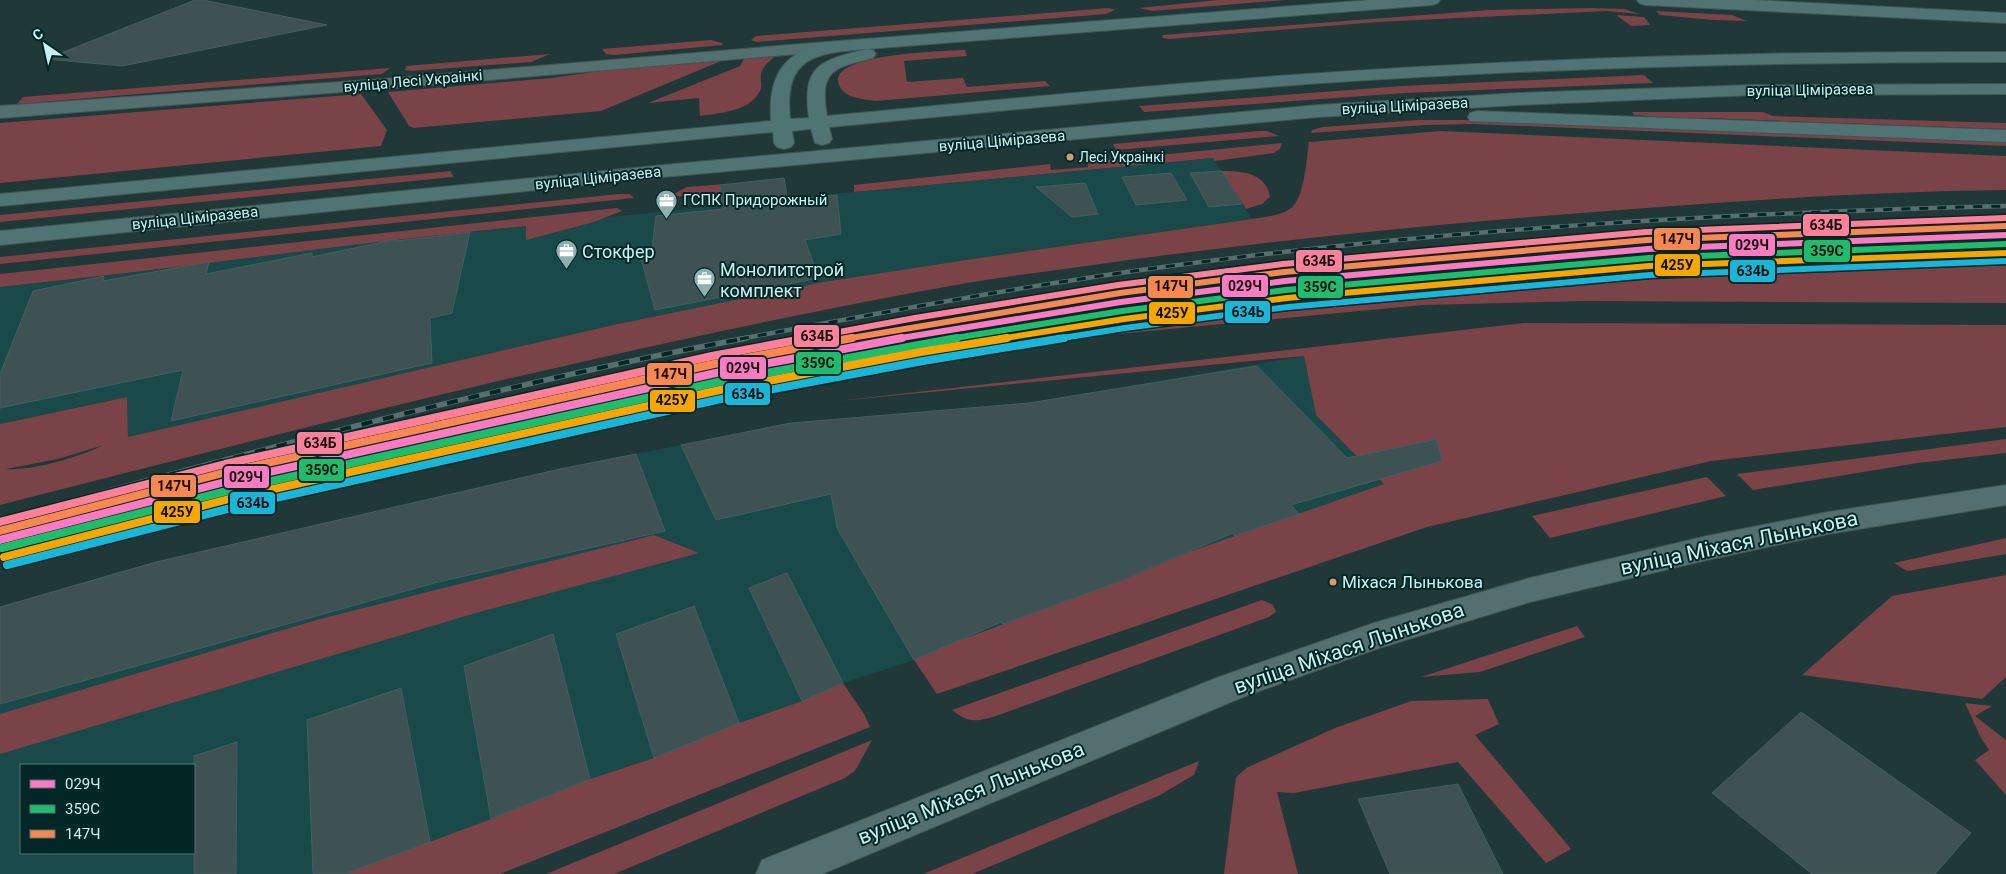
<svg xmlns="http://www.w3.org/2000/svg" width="2006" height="874" font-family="Roboto,sans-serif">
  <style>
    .built { fill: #194949; fill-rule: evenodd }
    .green { fill: #794348; fill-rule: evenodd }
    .building { fill: #3e5254; stroke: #445f62 }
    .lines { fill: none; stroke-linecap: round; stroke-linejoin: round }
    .minor-casing { stroke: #405656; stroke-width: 2 }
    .major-casing { stroke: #405656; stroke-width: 2 }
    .minor { fill: #536f6f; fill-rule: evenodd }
    .major { fill: #507474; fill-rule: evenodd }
    .rail-far1-casing { stroke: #576f6f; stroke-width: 4.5 }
    .rail-casing { stroke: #576f6f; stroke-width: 5.5 }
    .rail-far1 { stroke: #032727; stroke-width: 3; stroke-dasharray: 9; stroke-linecap: butt }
    .rail { stroke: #032727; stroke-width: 4; stroke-dasharray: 11; stroke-linecap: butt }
    .rail-1-far1-casing { stroke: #032727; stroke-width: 9 }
    .rail-1-casing { stroke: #032727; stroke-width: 11 }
    .rail-2-far1-casing { stroke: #032727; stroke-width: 9 }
    .rail-2-casing { stroke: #032727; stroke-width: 11 }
    .rail-3-far1-casing { stroke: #032727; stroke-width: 9 }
    .rail-3-casing { stroke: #032727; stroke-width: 11 }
    .rail-4-far1-casing { stroke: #032727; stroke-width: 9 }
    .rail-4-casing { stroke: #032727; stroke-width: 11 }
    .rail-5-far1-casing { stroke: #032727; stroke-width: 9 }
    .rail-5-casing { stroke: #032727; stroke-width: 11 }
    .rail-6-far1-casing { stroke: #032727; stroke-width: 9 }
    .rail-6-casing { stroke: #032727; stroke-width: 11 }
    .rail-1-far1 { stroke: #fe7ac1; stroke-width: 6 }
    .rail-1 { stroke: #fe7ac1; stroke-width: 8 }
    .rail-2-far1 { stroke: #20bc6c; stroke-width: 6 }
    .rail-2 { stroke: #20bc6c; stroke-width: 8 }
    .rail-3-far1 { stroke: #f88751; stroke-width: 6 }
    .rail-3 { stroke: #f88751; stroke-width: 8 }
    .rail-4-far1 { stroke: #f7a600; stroke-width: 6 }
    .rail-4 { stroke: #f7a600; stroke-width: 8 }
    .rail-5-far1 { stroke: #ff8098; stroke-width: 6 }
    .rail-5 { stroke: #ff8098; stroke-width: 8 }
    .rail-6-far1 { stroke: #1ab6d8; stroke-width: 6 }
    .rail-6 { stroke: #1ab6d8; stroke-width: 8 }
    .bus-dot { fill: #d39c74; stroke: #032727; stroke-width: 2 }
    .labels { text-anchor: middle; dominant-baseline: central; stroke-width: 4; stroke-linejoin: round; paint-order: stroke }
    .far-bus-label { font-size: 14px; fill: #caf0f0; stroke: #032727; text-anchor: start }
    .far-street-label { font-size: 15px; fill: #caf0f0; stroke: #032727 }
    .far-poi-label { font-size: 15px; fill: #caf0f0; stroke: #032727; text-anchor: start }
    .bus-label { font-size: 17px; fill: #caf0f0; stroke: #032727; text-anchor: start }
    .poi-label { font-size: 18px; fill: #caf0f0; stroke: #032727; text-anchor: start }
    .near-street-label { font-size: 21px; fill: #caf0f0; stroke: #032727 }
    .line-badge { stroke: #032727; stroke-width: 2 }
    .pale-badge-label { font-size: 14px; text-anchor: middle; font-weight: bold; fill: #111 }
  </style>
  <rect width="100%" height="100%" fill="#203838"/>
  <g class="built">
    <path d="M 1213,158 L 1252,219 L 979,258 L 823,282 L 613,325 L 128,438 L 126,397 L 0,424 L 0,287 L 104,276 L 397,239 L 854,192 Z"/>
    <path d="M 1304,356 L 1316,415 L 1385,485 L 1189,552 L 1118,582 L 955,642 L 914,660 L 843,683 L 802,701 L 739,723 L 654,758 L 590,779 L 491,819 L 344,874 L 0,874 L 0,607 L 156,562 L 560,469 L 791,423 L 1029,403 ZM 21,765 L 194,765 L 194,853 L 21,853 Z"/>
  </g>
  <g class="green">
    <path d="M 1218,0 L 1285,0 L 1152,11 L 1139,8 Z"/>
    <path d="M 1109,8 L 1115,10 L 1106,14 L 756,42 L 751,40 L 756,36 Z"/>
    <path d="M 1591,8 L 1624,9 L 1639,14 L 1607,11 L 1377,22 L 1169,39 L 1163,38 L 1162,35 L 1489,10 Z"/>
    <path d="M 1656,11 L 1732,15 L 1747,21 L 1713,20 L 1660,15 Z"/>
    <path d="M 1616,15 L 1644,17 L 1650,25 L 1631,26 Z"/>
    <path d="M 711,40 L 722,43 L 723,45 L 614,55 L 606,54 L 602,49 Z"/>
    <path d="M 965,50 L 967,56 L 904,61 L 907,82 L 963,78 L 967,87 L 1045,81 L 1050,86 L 876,101 C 864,99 845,99 839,85 C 825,53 947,51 965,50 Z"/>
    <path d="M 550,54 L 531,62 L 411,71 L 405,70 L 406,66 Z"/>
    <path d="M 778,54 C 771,60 762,66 761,75 C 760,81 763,85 760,91 C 750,112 719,113 700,116 L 699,98 L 648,103 L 740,66 L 745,57 Z"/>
    <path d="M 715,59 L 721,61 L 601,111 L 413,128 L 409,126 L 388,92 L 552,78 L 612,69 Z"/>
    <path d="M 390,68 L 382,74 L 17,104 L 23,97 Z"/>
    <path d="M 1644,75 L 1653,83 L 1405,93 L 1144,112 L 1139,106 L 1402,86 Z"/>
    <path d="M 361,94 L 387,130 L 381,146 L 0,183 L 0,123 Z"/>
    <path d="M 1632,112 L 1763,112 L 1773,116 L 2006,123 L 2006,129 L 1705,118 L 1670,118 L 1634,115 Z"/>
    <path d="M 1418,120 L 1467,120 L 2006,142 L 2006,146 L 1473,124 L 1425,125 L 1311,133 L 1312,130 L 1323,127 Z"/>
    <path d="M 1259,131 L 1267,131 L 1279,136 L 1116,150 L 1113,144 Z"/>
    <path d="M 1441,131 L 2006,156 L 2006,190 C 1836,192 1665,206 1495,220 C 1356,232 1217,247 1079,267 C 1042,272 1004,277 967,283 C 641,341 321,423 0,505 L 0,424 L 127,397 L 128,437 L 613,325 L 823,282 L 979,258 L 1252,219 C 1263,217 1280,216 1290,209 C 1305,198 1306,160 1309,142 ZM 104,445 C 79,457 33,471 6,469 L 58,459 Z"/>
    <path d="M 1282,143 L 1280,149 L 1274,153 L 1215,161 L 1213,158 L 854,192 L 854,185 L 1050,164 L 1051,170 L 1088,167 L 1087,162 Z"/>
    <path d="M 451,171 L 453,177 L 0,222 L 0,215 Z"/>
    <path d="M 1222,171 C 1243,171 1266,173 1270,197 L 1262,204 L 1246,209 Z"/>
    <path d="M 725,184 L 720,185 L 721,197 L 670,196 L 687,187 Z"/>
    <path d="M 619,194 L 630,194 L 634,198 L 0,264 L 0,257 Z"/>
    <path d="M 617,208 L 622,211 L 594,222 L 526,240 L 526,226 C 350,243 176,269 0,287 L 0,274 Z"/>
    <path d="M 2006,242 L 2006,303 L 1584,301 L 1423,305 L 1096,336 L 624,401 L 950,335 L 1212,296 L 1607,261 L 1751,251 Z"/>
    <path d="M 1524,323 L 2006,325 L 2006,427 L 1711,461 L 1427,527 L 937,694 L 914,660 L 955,642 L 1118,582 L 1189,552 L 1384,484 L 1316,415 L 1304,356 L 838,401 Z"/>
    <path d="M 2006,439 L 2006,453 L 1918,463 L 1753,490 L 1737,474 Z"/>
    <path d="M 1707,477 L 1726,496 L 1550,538 L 1532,516 Z"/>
    <path d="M 654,535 L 699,553 L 476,613 L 0,754 L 0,714 L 320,619 Z"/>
    <path d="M 2006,538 L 2006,554 L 1907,571 L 1894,563 Z"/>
    <path d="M 2006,575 L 2006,677 L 1982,699 L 1802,675 L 1892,596 Z"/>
    <path d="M 1262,600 L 1273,605 L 1276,612 L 1269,617 L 996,716 C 975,722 969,723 952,710 Z"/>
    <path d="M 1577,626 L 1585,637 L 1480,672 L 1421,677 Z"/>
    <path d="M 843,683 L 864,714 L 870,727 L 500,874 L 344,874 L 491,819 L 590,779 L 654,758 L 739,723 L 802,701 Z"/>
    <path d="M 1488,699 L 1499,724 L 1475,735 L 1571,849 L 1546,863 L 1458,762 L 1294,793 L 1277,792 L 1298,874 L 1224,874 L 1236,777 L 1248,767 L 1335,728 L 1411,701 Z"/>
    <path d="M 1965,703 L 1992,706 L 1975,716 L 2006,740 L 2006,795 L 1975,760 L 1989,750 L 1981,738 Z"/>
    <path d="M 872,740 L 855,771 L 845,778 L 614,874 L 546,874 Z"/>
    <path d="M 1199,761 L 1194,775 L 1158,796 L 972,874 L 923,874 Z"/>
  </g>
  <g class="building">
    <path d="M 195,0 L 203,0 L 327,25 L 122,66 L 46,59 Z"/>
    <path d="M 1222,171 L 1242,204 L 1209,207 L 1190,173 Z"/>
    <path d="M 1171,173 L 1187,200 L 1136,205 L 1122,177 Z"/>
    <path d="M 784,178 L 788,201 L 837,195 L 841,234 L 805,240 L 819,278 L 655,310 L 639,251 L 652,249 L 656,216 L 723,209 L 720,185 Z"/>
    <path d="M 1085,183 L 1098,214 L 1072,217 L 1036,187 Z"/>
    <path d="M 470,232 L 452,313 L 430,318 L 432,363 L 171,421 L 183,370 L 0,408 L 0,374 L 33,291 L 104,276 L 103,281 L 209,262 L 206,274 L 312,253 L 312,257 L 397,239 L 397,241 Z"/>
    <path d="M 1257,366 L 1347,458 L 1437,439 L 1442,461 L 1291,505 L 1299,514 L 1235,536 L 1233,533 L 1107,586 L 1003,624 L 1001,622 L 914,660 L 837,528 L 831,494 L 716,520 L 681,445 L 791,423 L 1029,403 Z"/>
    <path d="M 636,454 L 665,531 L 438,582 L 0,704 L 0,607 L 156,562 L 560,469 Z"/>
    <path d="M 787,573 L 843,683 L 802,701 L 749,588 Z"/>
    <path d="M 694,606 L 739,723 L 654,758 L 616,634 Z"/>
    <path d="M 553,634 L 590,779 L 491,819 L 464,666 Z"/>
    <path d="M 401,688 L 430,842 L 344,874 L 313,874 L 307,720 Z"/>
    <path d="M 1801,712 L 1971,833 L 1935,874 L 1812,874 L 1712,793 Z"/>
    <path d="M 237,742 L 236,874 L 194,874 L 194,756 Z"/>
    <path d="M 1458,784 L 1503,874 L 1390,874 L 1358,799 Z"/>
  </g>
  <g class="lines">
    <defs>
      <g id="minor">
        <path d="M 826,42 L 832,43 L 834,47 L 832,51 L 382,89 L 0,118 L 0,106 L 382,79 Z"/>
        <path d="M 2006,485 L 2006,505 L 1828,534 L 1707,560 L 1530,602 L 1379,648 L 1243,697 L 822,874 L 756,874 L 762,860 L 1219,677 L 1374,623 L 1530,578 L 1707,536 L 1828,512 Z"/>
      </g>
      <g id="major">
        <path d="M 1371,0 L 1440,0 L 1438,3 L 1432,5 L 867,49 L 873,50 L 876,54 L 873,58 C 833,68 819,70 827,116 C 987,101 1146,85 1306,74 C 1539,58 1773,51 2006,52 L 2006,62 C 1773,62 1540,68 1307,84 C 1148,96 989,112 829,127 L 832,139 L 829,143 L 822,145 L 815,143 L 811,129 L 792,131 L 794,143 L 791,147 L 784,149 L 777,147 L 774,143 L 773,132 L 0,206 L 0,194 L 771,121 C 768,77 782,53 826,42 ZM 867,49 C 821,60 801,65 809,118 L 790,119 C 784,57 814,53 867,49 Z"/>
        <path d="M 1637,0 L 1754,0 L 2006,13 L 2006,23 L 1645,5 L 1639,3 Z"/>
        <path d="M 2006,84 L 2006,94 L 1754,95 L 1518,105 L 1318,117 L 664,177 L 0,245 L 0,231 L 664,165 L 1318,105 L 1518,93 L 1754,85 Z"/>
        <path d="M 1477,111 L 2006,130 L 2006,142 L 1470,121 L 1468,117 L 1470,113 Z"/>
      </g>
    </defs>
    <use href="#minor" class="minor-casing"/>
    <use href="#major" class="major-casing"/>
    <use href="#minor" class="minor"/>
    <use href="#major" class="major"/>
    <defs>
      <path id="rail-far1" d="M 740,339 C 881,313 1022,286 1163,267 C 1443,229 1724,213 2006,206"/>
      <path id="rail" d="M 0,520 C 248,454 495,385 747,338"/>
    </defs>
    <use href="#rail-far1" class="rail-far1-casing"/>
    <use href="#rail" class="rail-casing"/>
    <use href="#rail-far1" class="rail-far1"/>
    <use href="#rail" class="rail"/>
    <defs>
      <path id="rail-1-far1" d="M 895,339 L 1121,302 L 1285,281 L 1648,249 L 2006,235"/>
      <path id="rail-1" d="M 0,540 L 229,481 L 716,373 L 902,338"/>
      <path id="rail-2-far1" d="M 949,339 L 1122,311 L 1286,290 L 1649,258 L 2006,244"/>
      <path id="rail-2" d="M 2,548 L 231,490 L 718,382 L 957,338"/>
      <path id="rail-3-far1" d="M 845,339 L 1120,293 L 1284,272 L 1647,240 L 2006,226"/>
      <path id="rail-3" d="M 0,531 L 227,472 L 714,364 L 852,338"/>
      <path id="rail-4-far1" d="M 999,339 L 1124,319 L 1287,298 L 1649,266 L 2006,253"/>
      <path id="rail-4" d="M 4,557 L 233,498 L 720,390 L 921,352 L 1007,338"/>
      <path id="rail-5-far1" d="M 801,339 L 915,318 L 1118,285 L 1283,264 L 1646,232 L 2005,218"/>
      <path id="rail-5" d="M 0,522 L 225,464 L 712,356 L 808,338"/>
      <path id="rail-6-far1" d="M 1056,339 L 1125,328 L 1288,307 L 1650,275 L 2006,261"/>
      <path id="rail-6" d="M 7,565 L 235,507 L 721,399 L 923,361 L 1064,338"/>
    </defs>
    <use href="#rail-1-far1" class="rail-1-far1-casing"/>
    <use href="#rail-1" class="rail-1-casing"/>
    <use href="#rail-2-far1" class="rail-2-far1-casing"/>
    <use href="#rail-2" class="rail-2-casing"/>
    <use href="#rail-3-far1" class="rail-3-far1-casing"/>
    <use href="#rail-3" class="rail-3-casing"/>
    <use href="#rail-4-far1" class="rail-4-far1-casing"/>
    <use href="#rail-4" class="rail-4-casing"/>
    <use href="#rail-5-far1" class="rail-5-far1-casing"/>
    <use href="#rail-5" class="rail-5-casing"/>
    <use href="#rail-6-far1" class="rail-6-far1-casing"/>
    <use href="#rail-6" class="rail-6-casing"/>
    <use href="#rail-1-far1" class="rail-1-far1"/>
    <use href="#rail-1" class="rail-1"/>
    <use href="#rail-2-far1" class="rail-2-far1"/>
    <use href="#rail-2" class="rail-2"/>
    <use href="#rail-3-far1" class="rail-3-far1"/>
    <use href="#rail-3" class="rail-3"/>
    <use href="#rail-4-far1" class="rail-4-far1"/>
    <use href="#rail-4" class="rail-4"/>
    <use href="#rail-5-far1" class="rail-5-far1"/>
    <use href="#rail-5" class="rail-5"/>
    <use href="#rail-6-far1" class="rail-6-far1"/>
    <use href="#rail-6" class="rail-6"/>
  </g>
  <defs>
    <symbol id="office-pin" viewBox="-11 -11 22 30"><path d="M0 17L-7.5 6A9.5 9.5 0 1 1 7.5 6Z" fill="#8eb0b0" stroke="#032727"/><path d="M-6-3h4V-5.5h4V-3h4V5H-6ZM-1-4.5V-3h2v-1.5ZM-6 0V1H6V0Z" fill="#fff"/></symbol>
  </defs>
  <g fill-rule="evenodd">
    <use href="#office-pin" x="654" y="188" width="25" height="34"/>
    <use href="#office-pin" x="554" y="238" width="25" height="34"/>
    <use href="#office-pin" x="692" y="266" width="25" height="34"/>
  </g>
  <g class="bus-dot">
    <circle cx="1070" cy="157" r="4.5"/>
    <circle cx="1333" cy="582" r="4.5"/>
  </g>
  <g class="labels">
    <g class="far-bus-label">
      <text x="1079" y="157">Лесі Украінкі</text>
    </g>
    <g class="far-street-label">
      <text transform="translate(413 81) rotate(-5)">вуліца Лесі Украінкі</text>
      <text transform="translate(1810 90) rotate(-1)">вуліца Ціміразева</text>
      <text transform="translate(1405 106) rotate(-3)">вуліца Ціміразева</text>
      <text transform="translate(1002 141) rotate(-5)">вуліца Ціміразева</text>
      <text transform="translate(598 178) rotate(-6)">вуліца Ціміразева</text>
      <text transform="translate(195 218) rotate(-6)">вуліца Ціміразева</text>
    </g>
    <g class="far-poi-label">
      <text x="683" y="200">ГСПК Придорожный</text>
    </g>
    <g class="bus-label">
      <text x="1342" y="582">Міхася Лынькова</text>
    </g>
    <g class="poi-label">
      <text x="582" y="251">Стокфер</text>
      <text x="720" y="269">Монолитстрой<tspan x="720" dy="21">комплект</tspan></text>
    </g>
    <g class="near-street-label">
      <text transform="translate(1739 543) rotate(-12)">вуліца Міхася Лынькова</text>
      <text transform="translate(1349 648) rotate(-19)">вуліца Міхася Лынькова</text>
      <text transform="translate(971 793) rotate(-22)">вуліца Міхася Лынькова</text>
    </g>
  </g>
  <g class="line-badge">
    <rect x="1802" y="213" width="48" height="24" rx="5" fill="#ff8098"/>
    <rect x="1653" y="227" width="48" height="24" rx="5" fill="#f88751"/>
    <rect x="1728" y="233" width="48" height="24" rx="5" fill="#fe7ac1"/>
    <rect x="1803" y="239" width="48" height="24" rx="5" fill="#20bc6c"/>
    <rect x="1295" y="249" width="48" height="24" rx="5" fill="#ff8098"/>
    <rect x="1654" y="253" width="47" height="24" rx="5" fill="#f7a600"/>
    <rect x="1729" y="259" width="47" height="24" rx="5" fill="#1ab6d8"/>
    <rect x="1221" y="274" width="48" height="24" rx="5" fill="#fe7ac1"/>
    <rect x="1147" y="275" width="47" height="24" rx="5" fill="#f88751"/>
    <rect x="1297" y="275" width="47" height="24" rx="5" fill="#20bc6c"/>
    <rect x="1224" y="300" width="47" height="24" rx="5" fill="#1ab6d8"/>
    <rect x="1148" y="301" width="48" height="24" rx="5" fill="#f7a600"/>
    <rect x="793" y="324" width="47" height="24" rx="5" fill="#ff8098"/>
    <rect x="795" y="351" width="47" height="24" rx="5" fill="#20bc6c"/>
    <rect x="719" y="356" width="48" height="24" rx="5" fill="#fe7ac1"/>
    <rect x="646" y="362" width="47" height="24" rx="5" fill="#f88751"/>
    <rect x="724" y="382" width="47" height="24" rx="5" fill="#1ab6d8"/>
    <rect x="649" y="389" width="47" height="24" rx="5" fill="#f7a600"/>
    <rect x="296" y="431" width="47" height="24" rx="5" fill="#ff8098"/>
    <rect x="298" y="458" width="47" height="24" rx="5" fill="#20bc6c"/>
    <rect x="223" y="465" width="47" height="24" rx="5" fill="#fe7ac1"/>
    <rect x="150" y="474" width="47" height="24" rx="5" fill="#f88751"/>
    <rect x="229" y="491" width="47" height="24" rx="5" fill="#1ab6d8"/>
    <rect x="153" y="500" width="48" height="24" rx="5" fill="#f7a600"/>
  </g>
  <g class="pale-badge-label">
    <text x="1826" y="230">634Б</text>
    <text x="1677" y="244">147Ч</text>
    <text x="1752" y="250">029Ч</text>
    <text x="1827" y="256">359С</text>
    <text x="1319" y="266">634Б</text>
    <text x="1677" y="270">425У</text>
    <text x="1753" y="276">634Ь</text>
    <text x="1245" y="291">029Ч</text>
    <text x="1171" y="291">147Ч</text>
    <text x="1320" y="292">359С</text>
    <text x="1248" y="317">634Ь</text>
    <text x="1172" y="318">425У</text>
    <text x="817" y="341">634Б</text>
    <text x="818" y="368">359С</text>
    <text x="743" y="373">029Ч</text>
    <text x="670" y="379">147Ч</text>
    <text x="748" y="399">634Ь</text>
    <text x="672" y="405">425У</text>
    <text x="320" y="448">634Б</text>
    <text x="322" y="475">359С</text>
    <text x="246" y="482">029Ч</text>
    <text x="174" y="491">147Ч</text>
    <text x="253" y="508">634Ь</text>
    <text x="177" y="517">425У</text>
  </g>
  <rect x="20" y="764" width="175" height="90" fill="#032727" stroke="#537777"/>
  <rect x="30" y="780" width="25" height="8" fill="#fe7ac1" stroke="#537777"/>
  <text x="65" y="789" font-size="15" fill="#caf0f0">029Ч</text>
  <rect x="30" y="805" width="25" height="8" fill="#20bc6c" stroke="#537777"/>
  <text x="65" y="814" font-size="15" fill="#caf0f0">359С</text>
  <rect x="30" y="830" width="25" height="8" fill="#f88751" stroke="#537777"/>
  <text x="65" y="839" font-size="15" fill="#caf0f0">147Ч</text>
  <g transform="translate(45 45) rotate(326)" stroke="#032727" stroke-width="4" paint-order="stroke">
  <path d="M0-4L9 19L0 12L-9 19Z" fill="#caf0f0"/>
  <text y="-8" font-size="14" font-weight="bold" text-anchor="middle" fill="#caf0f0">С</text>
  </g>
</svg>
